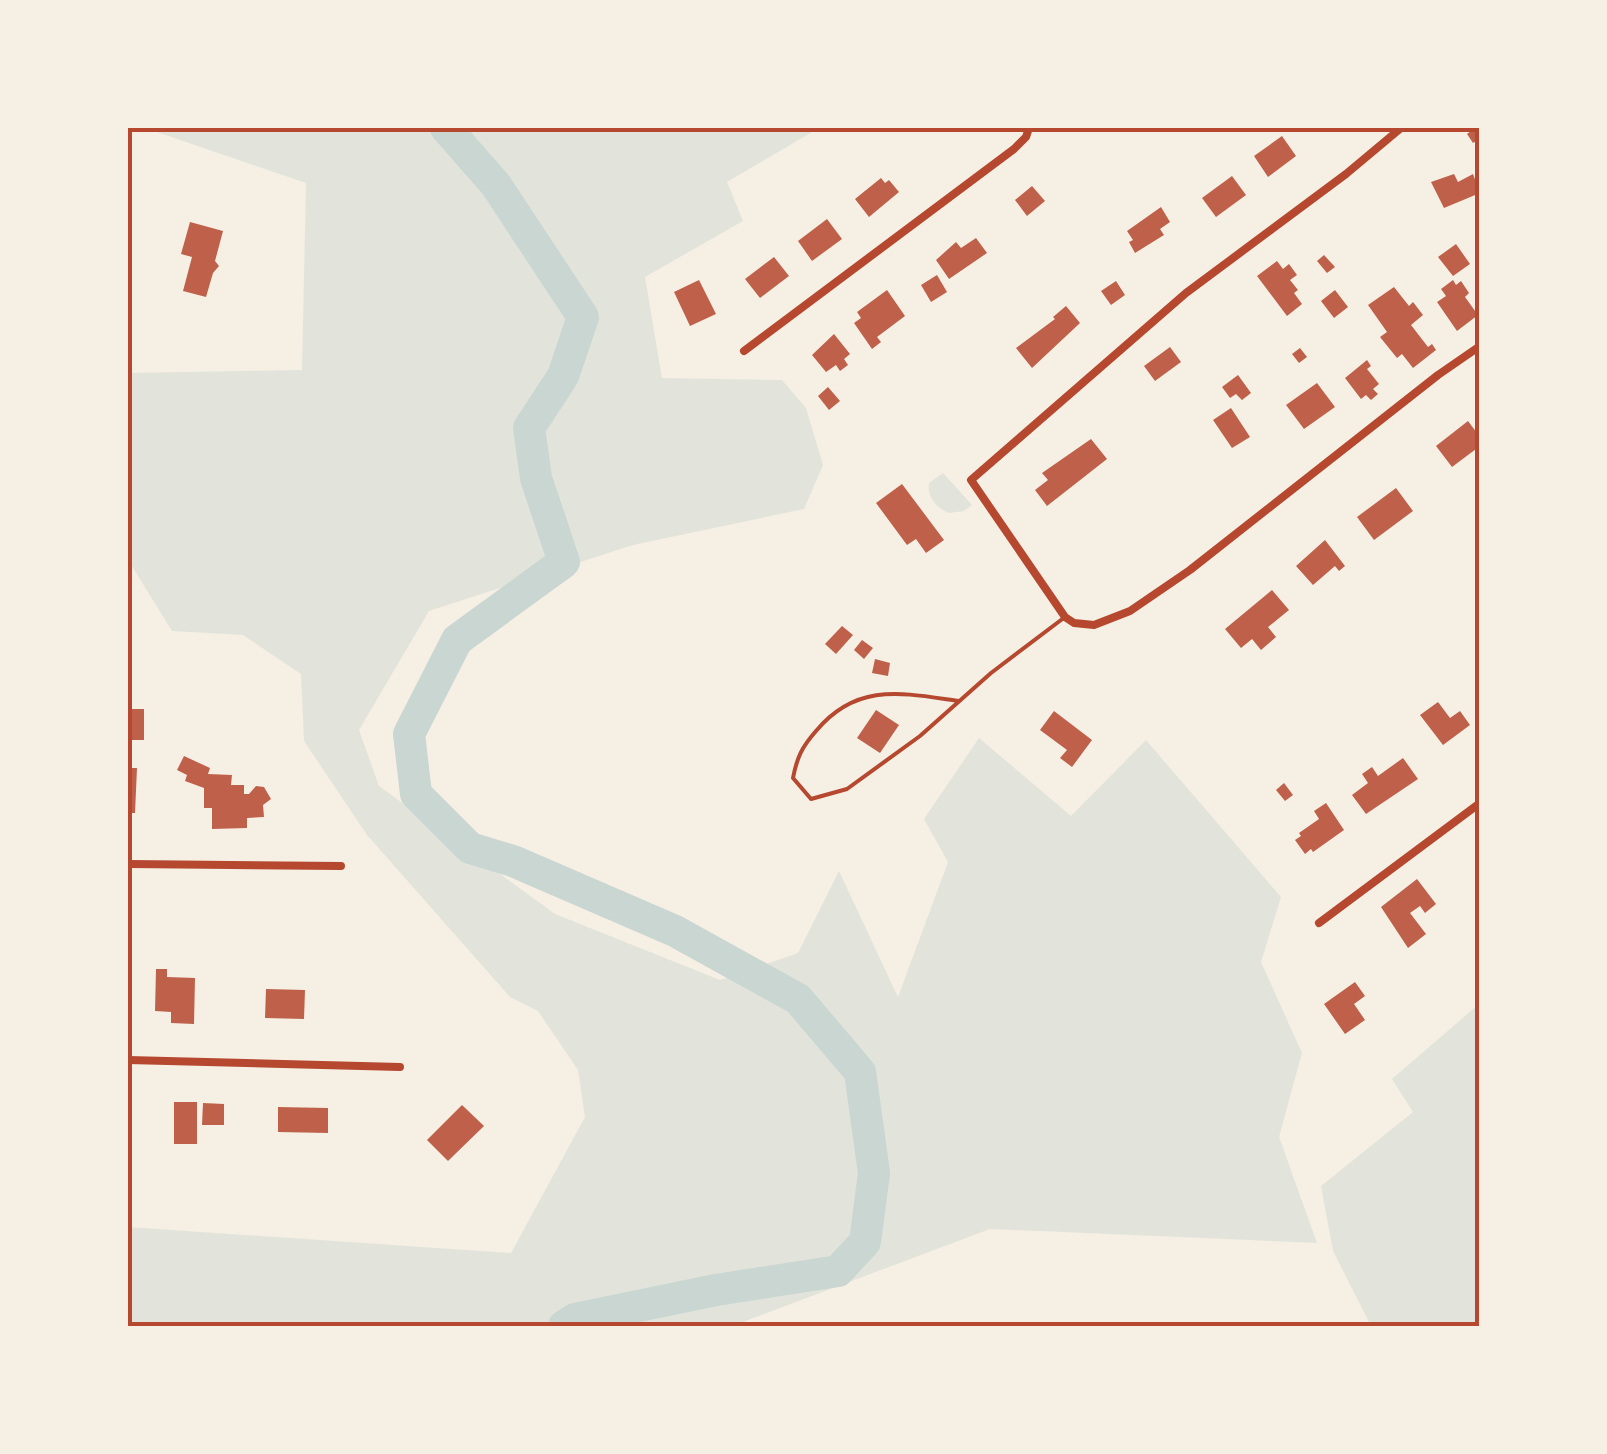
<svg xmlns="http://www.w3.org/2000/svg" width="1607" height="1454" font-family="Quicksand,sans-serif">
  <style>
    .green { fill: #e2e4dc }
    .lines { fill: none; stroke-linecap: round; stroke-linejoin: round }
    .river { stroke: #c9d6d2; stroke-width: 32 }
    .building { fill: #bf614a }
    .path { stroke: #b5482f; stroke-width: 4 }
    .service { stroke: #b5482f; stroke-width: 4 }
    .minor { stroke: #b5482f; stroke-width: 8 }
    .neatline { fill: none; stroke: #b5482f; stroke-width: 4 }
  </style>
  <rect width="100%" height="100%" fill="#f6efe4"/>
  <g class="green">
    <path d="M 145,128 L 819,128 L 727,182 L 743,221 L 645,277 L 662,378 L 782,380 L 806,408 L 823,465 L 804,509 L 633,545 L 429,611 L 359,730 L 379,786 L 555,914 L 720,980 L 798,953 L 839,871 L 898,997 L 948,862 L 924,819 L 979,738 L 1071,816 L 1146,740 L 1281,897 L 1261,962 L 1302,1053 L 1279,1137 L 1317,1243 L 990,1229 L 732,1326 L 128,1326 L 128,1227 L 511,1253 L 585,1117 L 578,1070 L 538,1011 L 510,997 L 367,835 L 304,741 L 301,674 L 243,635 L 172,631 L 128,560 L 128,373 L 302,370 L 306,183 Z"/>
    <path d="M 943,473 L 972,505 L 964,511 L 949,513 C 936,508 927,497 929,483 Z"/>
    <path d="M 1479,1004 L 1479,1326 L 1371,1326 L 1333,1251 L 1321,1186 L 1413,1112 L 1392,1079 Z"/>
  </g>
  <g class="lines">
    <path class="river" d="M 446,128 L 496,185 L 583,317 L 563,376 L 529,428 L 536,478 L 564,562 L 457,640 L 409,734 L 416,794 L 470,848 L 513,861 L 675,931 L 798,999 L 860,1072 L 874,1173 L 865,1242 L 838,1271 L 716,1290 L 575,1319 L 564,1326"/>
  </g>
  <g class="building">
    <path d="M 1475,128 L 1480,128 L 1480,139 L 1473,143 L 1467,134 Z"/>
    <path d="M 1282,136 L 1296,156 L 1268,177 L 1254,156 Z"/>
    <path d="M 1454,174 L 1458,182 L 1473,174 L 1480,193 L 1444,208 L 1431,182 Z"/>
    <path d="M 1232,176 L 1246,195 L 1216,217 L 1202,198 Z"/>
    <path d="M 881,178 L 885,183 L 889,180 L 899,192 L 869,217 L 855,199 Z"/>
    <path d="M 1032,186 L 1045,201 L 1027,216 L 1015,200 Z"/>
    <path d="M 1161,207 L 1170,222 L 1160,229 L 1164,235 L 1135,253 L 1129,242 L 1133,240 L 1127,231 Z"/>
    <path d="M 827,219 L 842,239 L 812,261 L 798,241 Z"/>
    <path d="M 190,222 L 223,231 L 215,261 L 219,266 L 213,273 L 206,297 L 183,291 L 192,257 L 181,254 Z"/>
    <path d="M 976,238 L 987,253 L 949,279 L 936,260 L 956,242 L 961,248 Z"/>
    <path d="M 1456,244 L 1470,264 L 1453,276 L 1438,257 Z"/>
    <path d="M 1324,255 L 1335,267 L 1327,273 L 1317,261 Z"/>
    <path d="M 774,257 L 789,276 L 760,298 L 745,279 Z"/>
    <path d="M 1277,261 L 1283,269 L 1289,264 L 1297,275 L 1290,280 L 1298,290 L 1294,293 L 1302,304 L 1287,316 L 1257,276 Z"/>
    <path d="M 937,275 L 947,292 L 931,302 L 921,285 Z"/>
    <path d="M 699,280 L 716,314 L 690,326 L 674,292 Z"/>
    <path d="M 1453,280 L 1456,285 L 1461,281 L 1469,293 L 1465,297 L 1478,315 L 1457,331 L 1437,302 L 1446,296 L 1441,289 Z"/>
    <path d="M 1116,281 L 1125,295 L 1111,305 L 1101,291 Z"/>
    <path d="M 1394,287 L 1409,306 L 1413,302 L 1423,315 L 1411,325 L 1428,347 L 1432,344 L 1436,350 L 1413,368 L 1402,354 L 1397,358 L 1380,337 L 1387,332 L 1368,305 Z"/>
    <path d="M 887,290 L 905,316 L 877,337 L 881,342 L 872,349 L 854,323 L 861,318 L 857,312 Z"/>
    <path d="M 1335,290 L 1348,307 L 1334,318 L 1321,301 Z"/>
    <path d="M 1066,306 L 1080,323 L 1032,368 L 1016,348 L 1055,319 L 1053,317 Z"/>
    <path d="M 834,334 L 850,354 L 844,359 L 848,365 L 840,371 L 836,365 L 826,372 L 812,355 Z"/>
    <path d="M 1170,347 L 1181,362 L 1155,381 L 1144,366 Z"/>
    <path d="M 1300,348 L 1307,357 L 1299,363 L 1292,354 Z"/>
    <path d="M 1367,360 L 1371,366 L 1367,369 L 1379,384 L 1373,389 L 1378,394 L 1371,400 L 1366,395 L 1361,399 L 1345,378 Z"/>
    <path d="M 1238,375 L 1251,393 L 1242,400 L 1236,394 L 1230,398 L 1222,387 Z"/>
    <path d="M 1317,383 L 1335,407 L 1304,429 L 1286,405 Z"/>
    <path d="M 828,387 L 840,401 L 829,410 L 818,396 Z"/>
    <path d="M 1231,408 L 1250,437 L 1232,448 L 1213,420 Z"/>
    <path d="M 1468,421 L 1480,437 L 1480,446 L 1452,467 L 1436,446 Z"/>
    <path d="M 1091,439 L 1107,459 L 1047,506 L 1035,490 L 1048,480 L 1042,473 Z"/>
    <path d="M 902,484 L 944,540 L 926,553 L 916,539 L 907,545 L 876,503 Z"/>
    <path d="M 1396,488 L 1413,511 L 1374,540 L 1357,517 Z"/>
    <path d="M 1325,540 L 1345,566 L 1339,571 L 1335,566 L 1313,585 L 1296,566 Z"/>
    <path d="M 1272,590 L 1289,610 L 1268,627 L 1276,637 L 1261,650 L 1252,639 L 1241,648 L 1225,629 Z"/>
    <path d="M 842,626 L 853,635 L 836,654 L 825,644 Z"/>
    <path d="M 862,640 L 873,648 L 864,659 L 854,650 Z"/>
    <path d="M 875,659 L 890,663 L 888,676 L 872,673 Z"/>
    <path d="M 1438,702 L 1450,718 L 1460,711 L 1470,725 L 1443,745 L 1420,715 Z"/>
    <rect x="128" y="709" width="16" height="31"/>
    <path d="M 876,710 L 899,725 L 880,753 L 857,738 Z"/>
    <path d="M 1054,711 L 1092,740 L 1072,767 L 1060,758 L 1067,750 L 1040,730 Z"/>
    <path d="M 184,756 L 210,768 L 208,774 L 232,775 L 231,785 L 244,785 L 244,794 L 249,794 L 256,786 L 264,787 L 271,799 L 263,805 L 264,817 L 247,818 L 247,828 L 212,829 L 212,808 L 204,808 L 204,788 L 185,781 L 187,775 L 177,770 Z"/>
    <path d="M 1403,758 L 1418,779 L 1366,814 L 1352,795 L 1368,783 L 1362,774 L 1372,767 L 1378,776 Z"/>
    <path d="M 128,768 L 137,768 L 135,813 L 128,813 Z"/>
    <path d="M 1284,783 L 1293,795 L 1285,801 L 1276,790 Z"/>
    <path d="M 1326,803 L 1344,830 L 1313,852 L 1311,849 L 1305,854 L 1295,840 L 1301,836 L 1299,833 L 1319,819 L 1314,811 Z"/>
    <path d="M 1417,879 L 1436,904 L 1425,913 L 1420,906 L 1410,913 L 1426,934 L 1408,948 L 1381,907 Z"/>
    <path d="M 156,969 L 167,969 L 167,977 L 195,978 L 194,1024 L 171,1023 L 171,1012 L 155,1011 Z"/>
    <path d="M 1355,982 L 1365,996 L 1354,1004 L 1365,1020 L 1345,1034 L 1324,1004 Z"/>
    <path d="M 266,989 L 305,990 L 304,1019 L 265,1018 Z"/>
    <rect x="174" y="1102" width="23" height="42"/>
    <path d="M 203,1103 L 224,1104 L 224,1125 L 202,1125 Z"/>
    <path d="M 462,1105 L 484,1126 L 448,1161 L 427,1140 Z"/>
    <path d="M 278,1107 L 328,1108 L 328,1133 L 278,1132 Z"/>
  </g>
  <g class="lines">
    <path class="path" d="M 1475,1326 L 1480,1316"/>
    <path class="service" d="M 959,701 C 902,693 857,682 816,731 C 802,747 797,757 793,778 L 811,799 L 847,789 L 920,736 L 991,673 L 1065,617"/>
    <g class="minor">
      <path d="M 1401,128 L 1346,174 L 1186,293 L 971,480 L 1065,617 L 1074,623 L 1094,625 L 1130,611 L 1190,570 L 1438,375 L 1480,346"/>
      <path d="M 744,351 L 1014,149 L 1026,137 L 1029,128"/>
      <path d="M 128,864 L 341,866"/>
      <path d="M 1319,923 L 1480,803"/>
      <path d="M 128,1060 L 400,1067"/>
    </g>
  </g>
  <rect width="1607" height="1454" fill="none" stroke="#f6efe4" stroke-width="260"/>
  <rect x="130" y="130" width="1347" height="1194" class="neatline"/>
</svg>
